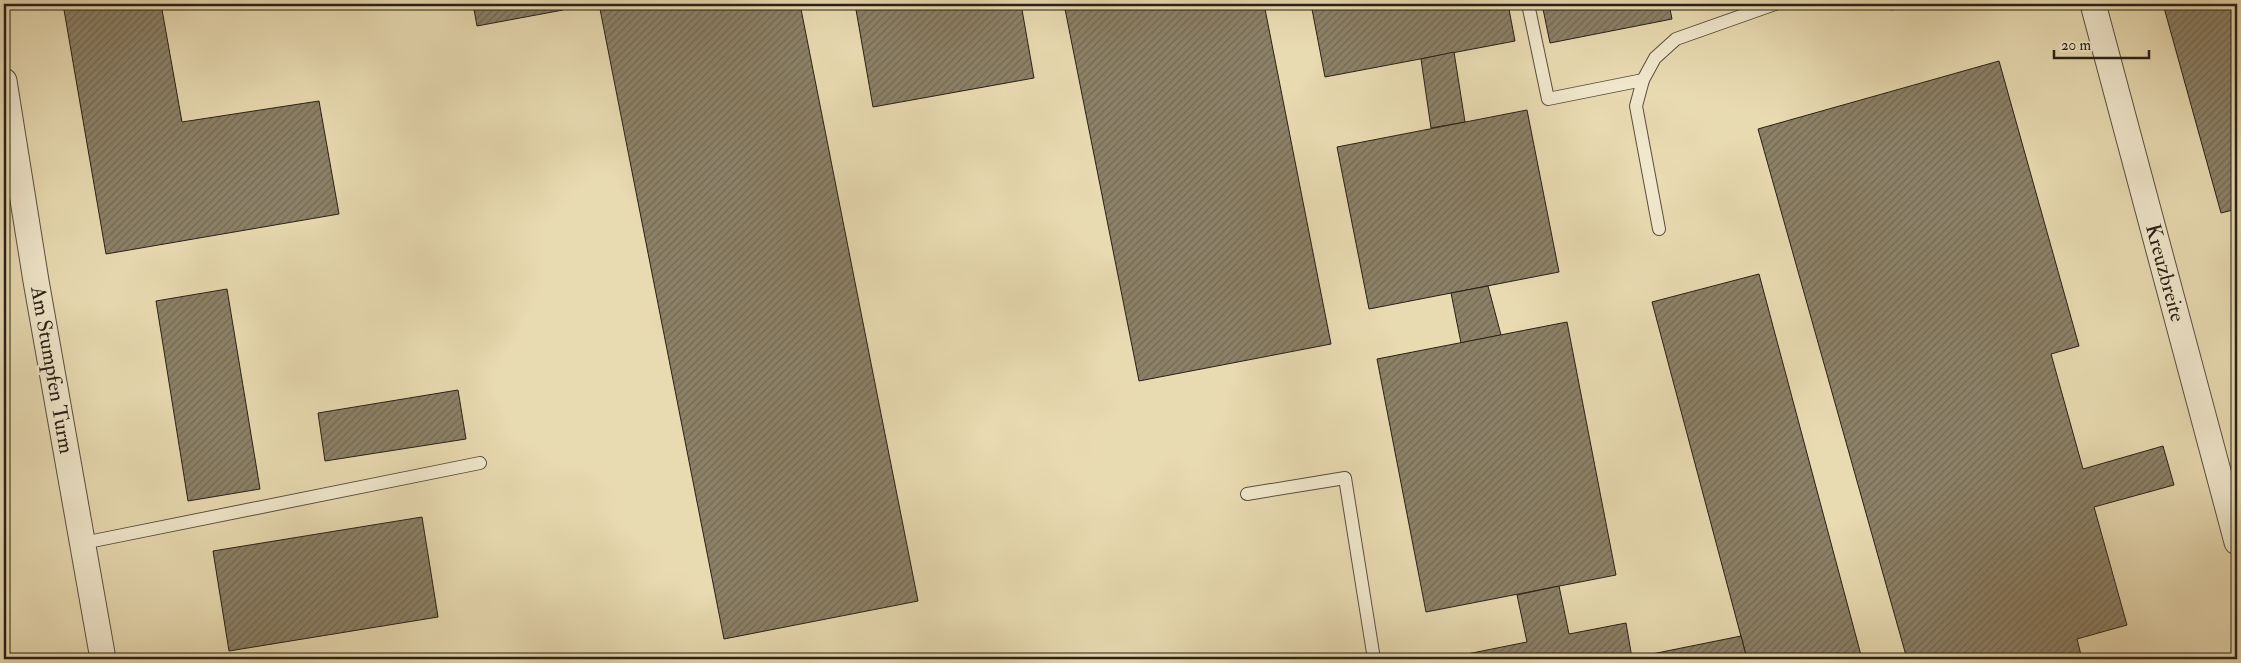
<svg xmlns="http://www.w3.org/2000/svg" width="2241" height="663" font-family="'IM FELL Double Pica',serif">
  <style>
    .building { fill: url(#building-hatch); stroke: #292116 }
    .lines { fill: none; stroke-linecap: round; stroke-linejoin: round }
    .lane-casing { stroke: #594f3d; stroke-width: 14 }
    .street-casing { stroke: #594f3d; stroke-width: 27 }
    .lane { stroke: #f0e7cc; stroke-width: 12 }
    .street { stroke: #f0e7cc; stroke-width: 25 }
    .labels { text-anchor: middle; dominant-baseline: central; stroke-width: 5; stroke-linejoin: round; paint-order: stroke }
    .street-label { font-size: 21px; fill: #292116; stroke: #f0e7cc }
  </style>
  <defs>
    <pattern id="building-hatch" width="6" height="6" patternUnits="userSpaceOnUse" patternTransform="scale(1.25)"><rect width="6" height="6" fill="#8c8167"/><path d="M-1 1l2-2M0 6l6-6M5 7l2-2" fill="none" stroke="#726954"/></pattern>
  </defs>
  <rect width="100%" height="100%" fill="#e8dab1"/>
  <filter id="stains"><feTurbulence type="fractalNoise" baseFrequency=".004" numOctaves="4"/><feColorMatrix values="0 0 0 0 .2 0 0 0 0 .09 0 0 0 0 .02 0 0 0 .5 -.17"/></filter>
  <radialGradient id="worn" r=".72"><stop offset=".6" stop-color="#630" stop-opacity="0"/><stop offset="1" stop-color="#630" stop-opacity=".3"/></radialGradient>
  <g class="building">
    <path d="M 63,4 L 161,4 L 182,122 L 319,101 L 339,214 L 106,254 Z"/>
    <path d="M 473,4 L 562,4 L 563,10 L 477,26 Z"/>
    <path d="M 599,4 L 800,4 L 918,601 L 724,639 Z"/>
    <path d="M 855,4 L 1021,4 L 1034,78 L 873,107 Z"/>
    <path d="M 1064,4 L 1264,4 L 1331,344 L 1139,381 Z"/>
    <path d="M 1311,4 L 1508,4 L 1515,41 L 1325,77 Z"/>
    <path d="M 1542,4 L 1669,4 L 1672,19 L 1550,43 Z"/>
    <path d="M 1889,4 L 1924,4 L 1891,10 Z"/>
    <path d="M 2163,4 L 2237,4 L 2237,209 L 2221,213 Z"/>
    <path d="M 1454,52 L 1465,122 L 1431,128 L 1421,59 Z"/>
    <path d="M 1999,61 L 2079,346 L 2051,354 L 2083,469 L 2163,446 L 2174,485 L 2094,507 L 2127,625 L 2077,639 L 2082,659 L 1907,659 L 1758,129 Z"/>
    <path d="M 1527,110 L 1559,272 L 1369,309 L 1337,147 Z"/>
    <path d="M 1759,274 L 1862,659 L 1747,659 L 1652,302 Z"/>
    <path d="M 1488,286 L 1501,335 L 1461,343 L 1451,293 Z"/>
    <path d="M 227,289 L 260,489 L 188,501 L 156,301 Z"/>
    <path d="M 1567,322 L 1616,575 L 1426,612 L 1377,359 Z"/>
    <path d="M 458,390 L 466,439 L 325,461 L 318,413 Z"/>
    <path d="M 422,517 L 438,617 L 229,651 L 213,551 Z"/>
    <path d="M 1559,586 L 1569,634 L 1626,623 L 1632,658 L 1741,636 L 1747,659 L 1442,659 L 1527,642 L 1517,595 Z"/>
  </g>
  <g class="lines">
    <defs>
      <g id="lane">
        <path d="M 1528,4 L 1548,99 L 1643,80"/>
        <path d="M 1659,229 L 1636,106 L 1643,80 L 1655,58 L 1676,39 L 1775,4"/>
        <path d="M 1247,494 L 1345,478 L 1374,659"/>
        <path d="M 83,543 L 480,463"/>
      </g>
      <g id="street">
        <path d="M 2093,4 L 2237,542"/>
        <path d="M 4,81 L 36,281 L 103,659"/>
      </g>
    </defs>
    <use href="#lane" class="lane-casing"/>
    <use href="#street" class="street-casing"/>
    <use href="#lane" class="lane"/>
    <use href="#street" class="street"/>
  </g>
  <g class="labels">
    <g class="street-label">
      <text transform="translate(2165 273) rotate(75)">Kreuzbreite</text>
      <text transform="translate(52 370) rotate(80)">Am Stumpfen Turm</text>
    </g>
  </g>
  <rect width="2241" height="663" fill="none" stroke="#e8dab1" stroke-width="20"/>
  <rect x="5" y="5" width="2231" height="653" fill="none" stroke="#292116" stroke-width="2.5"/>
  <rect x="10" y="10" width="2221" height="643" fill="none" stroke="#292116"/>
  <path d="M2054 50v8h95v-8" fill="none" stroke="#292116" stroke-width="2.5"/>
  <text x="2061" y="50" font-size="15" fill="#292116" stroke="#f0e7cc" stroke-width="4" paint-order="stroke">20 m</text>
  <rect width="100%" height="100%" filter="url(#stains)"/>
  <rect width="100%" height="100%" fill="url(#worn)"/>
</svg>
